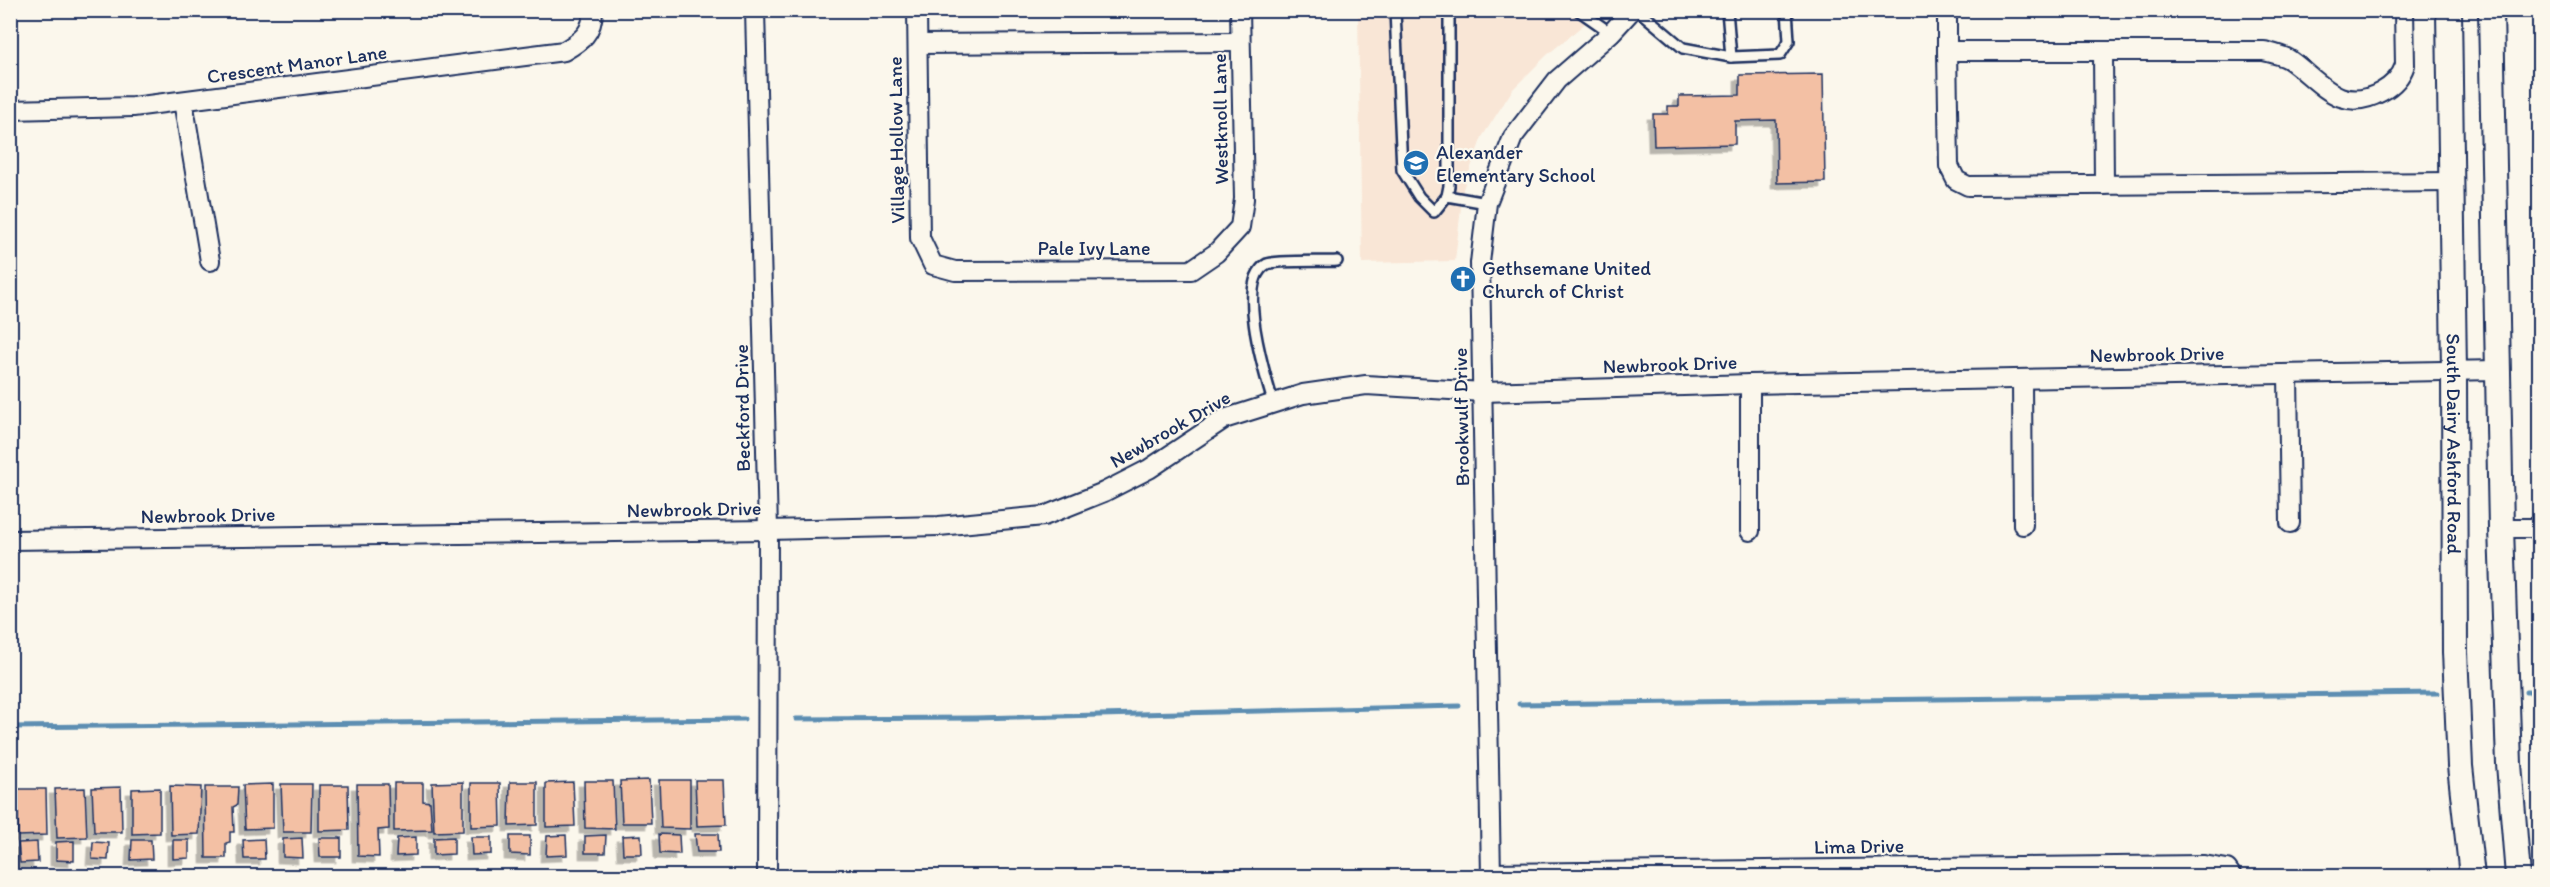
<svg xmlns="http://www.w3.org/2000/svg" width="2550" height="887" font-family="Itim,sans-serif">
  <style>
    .built { fill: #f9e6d6 }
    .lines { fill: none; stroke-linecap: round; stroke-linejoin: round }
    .stream { stroke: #5d8eb2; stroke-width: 5 }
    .building { fill: #f3c0a4; stroke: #1b2f5e; stroke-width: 1.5; filter: url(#shadow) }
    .lane-casing { stroke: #1b2f5e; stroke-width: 14 }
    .street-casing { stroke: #1b2f5e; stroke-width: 22 }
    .secondary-casing { stroke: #1b2f5e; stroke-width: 28 }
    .lane { stroke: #fbf7ec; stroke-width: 9 }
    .street { stroke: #fbf7ec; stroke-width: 18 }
    .secondary { stroke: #fbf7ec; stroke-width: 24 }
    .labels { text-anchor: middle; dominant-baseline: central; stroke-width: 4.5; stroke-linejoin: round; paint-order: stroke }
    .street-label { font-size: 20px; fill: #1b2f5e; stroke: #fbf7ec }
    .poi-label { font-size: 20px; fill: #1b2f5e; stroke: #fbf7ec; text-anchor: start }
  </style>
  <defs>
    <filter id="shadow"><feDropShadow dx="-5.5" dy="5.5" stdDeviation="0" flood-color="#0004"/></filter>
  </defs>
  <rect width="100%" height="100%" fill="#fbf7ec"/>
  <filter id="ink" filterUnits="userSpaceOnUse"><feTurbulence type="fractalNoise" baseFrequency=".0167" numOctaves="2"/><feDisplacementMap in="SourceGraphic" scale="12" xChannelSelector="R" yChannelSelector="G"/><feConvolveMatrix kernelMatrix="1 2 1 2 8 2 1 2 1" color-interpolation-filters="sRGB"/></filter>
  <g filter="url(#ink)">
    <path class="built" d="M 1358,11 L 1600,11 L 1547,55 L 1513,89 L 1482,137 L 1463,189 L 1455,261 L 1362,263 Z"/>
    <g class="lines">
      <g class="stream">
        <path d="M 2526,692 L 2540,692"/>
        <path d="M 1519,704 L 2437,693"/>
        <path d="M 796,719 L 976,718 L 1459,706"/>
        <path d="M 10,727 L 744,719"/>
      </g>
    </g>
    <g class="building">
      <path d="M 1823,74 L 1825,182 L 1777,183 L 1776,120 L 1735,121 L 1735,144 L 1654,146 L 1653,114 L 1668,114 L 1668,106 L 1679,106 L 1679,96 L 1740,95 L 1740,75 Z"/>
      <path d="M 649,780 L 651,823 L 622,823 L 620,781 Z"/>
      <path d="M 659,780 L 690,780 L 690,829 L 661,828 Z"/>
      <path d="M 695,780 L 724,780 L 726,825 L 697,826 Z"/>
      <path d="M 584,781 L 613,781 L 615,829 L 585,828 Z"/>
      <path d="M 463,782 L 463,831 L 434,832 L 432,783 Z"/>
      <path d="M 510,782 L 537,782 L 537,825 L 509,826 Z"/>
      <path d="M 573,782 L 575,826 L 546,827 L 546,783 Z"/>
      <path d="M 394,783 L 423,783 L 423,801 L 430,802 L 432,830 L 394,831 Z"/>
      <path d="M 471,783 L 500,783 L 501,826 L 471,827 Z"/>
      <path d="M 273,784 L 273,828 L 245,829 L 243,785 Z"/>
      <path d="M 281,784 L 312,784 L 311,832 L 283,832 Z"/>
      <path d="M 357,784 L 388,784 L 389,829 L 378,830 L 379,857 L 358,856 Z"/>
      <path d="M 319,785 L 348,785 L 349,830 L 319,831 Z"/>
      <path d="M 170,786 L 201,787 L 199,834 L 171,835 Z"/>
      <path d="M 121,787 L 122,832 L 94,832 L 92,788 Z"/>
      <path d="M 205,787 L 238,787 L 237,805 L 233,807 L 234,832 L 230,832 L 230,842 L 226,843 L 226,858 L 206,858 Z"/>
      <path d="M 85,788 L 87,837 L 57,838 L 55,789 Z"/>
      <path d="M 160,788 L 160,833 L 132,834 L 132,789 Z"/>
      <path d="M 18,789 L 46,789 L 47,835 L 18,836 Z"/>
      <path d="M 659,834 L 679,835 L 680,854 L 660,853 Z"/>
      <path d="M 695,834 L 718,834 L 719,852 L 697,852 Z"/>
      <path d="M 566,835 L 567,855 L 546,856 L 547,836 Z"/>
      <path d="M 606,835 L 605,853 L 585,853 L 585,836 Z"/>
      <path d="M 641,835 L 642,854 L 623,854 L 622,836 Z"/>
      <path d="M 510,836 L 530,836 L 530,855 L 510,854 Z"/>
      <path d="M 416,837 L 416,855 L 396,856 L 397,838 Z"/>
      <path d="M 454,837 L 454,854 L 434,855 L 434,838 Z"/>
      <path d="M 471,837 L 491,837 L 491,854 L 472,855 Z"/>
      <path d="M 302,838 L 303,858 L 283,857 L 283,839 Z"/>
      <path d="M 319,838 L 341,838 L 341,857 L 320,857 Z"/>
      <path d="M 264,839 L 265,859 L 244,859 L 243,840 Z"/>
      <path d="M 132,840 L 151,840 L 152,859 L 131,860 Z"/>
      <path d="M 173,840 L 189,840 L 189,858 L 173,859 Z"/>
      <path d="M 74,841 L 74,861 L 56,860 L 56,842 Z"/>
      <path d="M 37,842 L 38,862 L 20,863 L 18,843 Z"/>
      <path d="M 93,842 L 109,843 L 108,860 L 92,859 Z"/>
    </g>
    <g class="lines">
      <defs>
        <g id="lane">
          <path d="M 1395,10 L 1402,170 L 1419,197 L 1434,212 L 1447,196 L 1449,186 L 1449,10"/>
          <path d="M 1578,10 L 1611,33"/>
          <path d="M 1638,10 L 1683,48 L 1731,57"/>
          <path d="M 1727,10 L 1731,57 L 1780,55 L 1789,41 L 1787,10"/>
          <path d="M 1447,196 L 1487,203"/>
          <path d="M 1273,402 C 1265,375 1235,281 1267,264 C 1276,260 1324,262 1337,261"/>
        </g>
        <g id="street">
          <path d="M 755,10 L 768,530 L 767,876"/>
          <path d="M 917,10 L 920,238 L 933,265 L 955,271 L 1191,270 L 1216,253 L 1240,227 L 1244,199 L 1240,10"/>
          <path d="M 1947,10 L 1947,51 L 2264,51 C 2272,53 2283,55 2290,60 C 2320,81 2340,115 2381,92 C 2392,86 2401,77 2405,65 L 2404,10"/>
          <path d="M 918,44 L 1240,42"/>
          <path d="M 1947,51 L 1949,166 L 1956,180 L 1968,186 L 2452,182"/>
          <path d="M 2103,51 L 2104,185"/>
          <path d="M 183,101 L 210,261"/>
          <path d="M 10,110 L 133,107 L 564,51 C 581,41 593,33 593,10"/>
          <path d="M 2288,374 L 2290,523"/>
          <path d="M 2022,379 L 2023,525"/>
          <path d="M 1750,384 L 1750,531"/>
          <path d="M 2501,528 L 2540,528"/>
          <path d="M 10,540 L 768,530 L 939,526 L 1044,516 L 1104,492 L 1149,469 L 1224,419 L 1303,394 L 1366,385 L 1483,392 L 1750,384 L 2498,370"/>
          <path d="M 1491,873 L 2204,865 L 2227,869 L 2232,876"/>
          <path d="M 1491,876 L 1480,263 L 1487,203 L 1513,137 L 1557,80 L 1611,33 L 1632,10"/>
        </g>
        <g id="secondary">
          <path id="s1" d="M 2449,10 L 2454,371 L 2455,652 L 2460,766 L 2472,876"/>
          <path d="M 2491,10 L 2501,528 L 2509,764 L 2518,876"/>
        </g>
      </defs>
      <use href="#lane" class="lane-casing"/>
      <use href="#street" class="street-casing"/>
      <use href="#secondary" class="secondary-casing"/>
      <use href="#lane" class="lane"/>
      <use href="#street" class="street"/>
      <use href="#secondary" class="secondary"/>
    </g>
  </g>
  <defs>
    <symbol id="school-disc" viewBox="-11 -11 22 22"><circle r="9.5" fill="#1f6fb2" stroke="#fbf7ec"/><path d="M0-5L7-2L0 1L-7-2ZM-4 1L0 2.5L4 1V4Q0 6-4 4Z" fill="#fff"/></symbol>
    <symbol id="church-disc" viewBox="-11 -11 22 22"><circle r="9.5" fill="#1f6fb2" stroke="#fbf7ec"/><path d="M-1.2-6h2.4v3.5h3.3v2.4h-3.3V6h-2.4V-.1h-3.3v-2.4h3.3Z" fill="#fff"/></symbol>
  </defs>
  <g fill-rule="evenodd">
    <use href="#school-disc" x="1401" y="148" width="30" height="30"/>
    <use href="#church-disc" x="1448" y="264" width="30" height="30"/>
  </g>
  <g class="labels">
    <g class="street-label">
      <text transform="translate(297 64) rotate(-8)">Crescent Manor Lane</text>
      <text transform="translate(1220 119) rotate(-91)">Westknoll Lane</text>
      <text transform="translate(896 140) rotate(-91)">Village Hollow Lane</text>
      <text x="1094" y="248">Pale Ivy Lane</text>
      <text transform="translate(2157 354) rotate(-1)">Newbrook Drive</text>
      <text transform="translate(1670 364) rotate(-2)">Newbrook Drive</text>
      <text transform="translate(742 408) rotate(-91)">Beckford Drive</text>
      <text transform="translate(1461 417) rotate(-91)">Brookwulf Drive</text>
      <text transform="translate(1170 429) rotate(-30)">Newbrook Drive</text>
      <text stroke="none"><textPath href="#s1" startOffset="434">South Dairy Ashford Road</textPath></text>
      <text transform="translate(694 509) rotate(-1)">Newbrook Drive</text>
      <text transform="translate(208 515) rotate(-1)">Newbrook Drive</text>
      <text transform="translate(1859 846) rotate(-1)">Lima Drive</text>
    </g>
    <g class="poi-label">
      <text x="1436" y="152">Alexander<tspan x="1436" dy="23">Elementary School</tspan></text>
      <text x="1482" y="268">Gethsemane United<tspan x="1482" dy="23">Church of Christ</tspan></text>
    </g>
  </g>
  <rect width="2550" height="887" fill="none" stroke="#fbf7ec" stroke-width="36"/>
  <rect x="18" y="18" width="2514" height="851" fill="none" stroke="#1b2f5e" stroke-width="2" filter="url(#ink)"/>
</svg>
